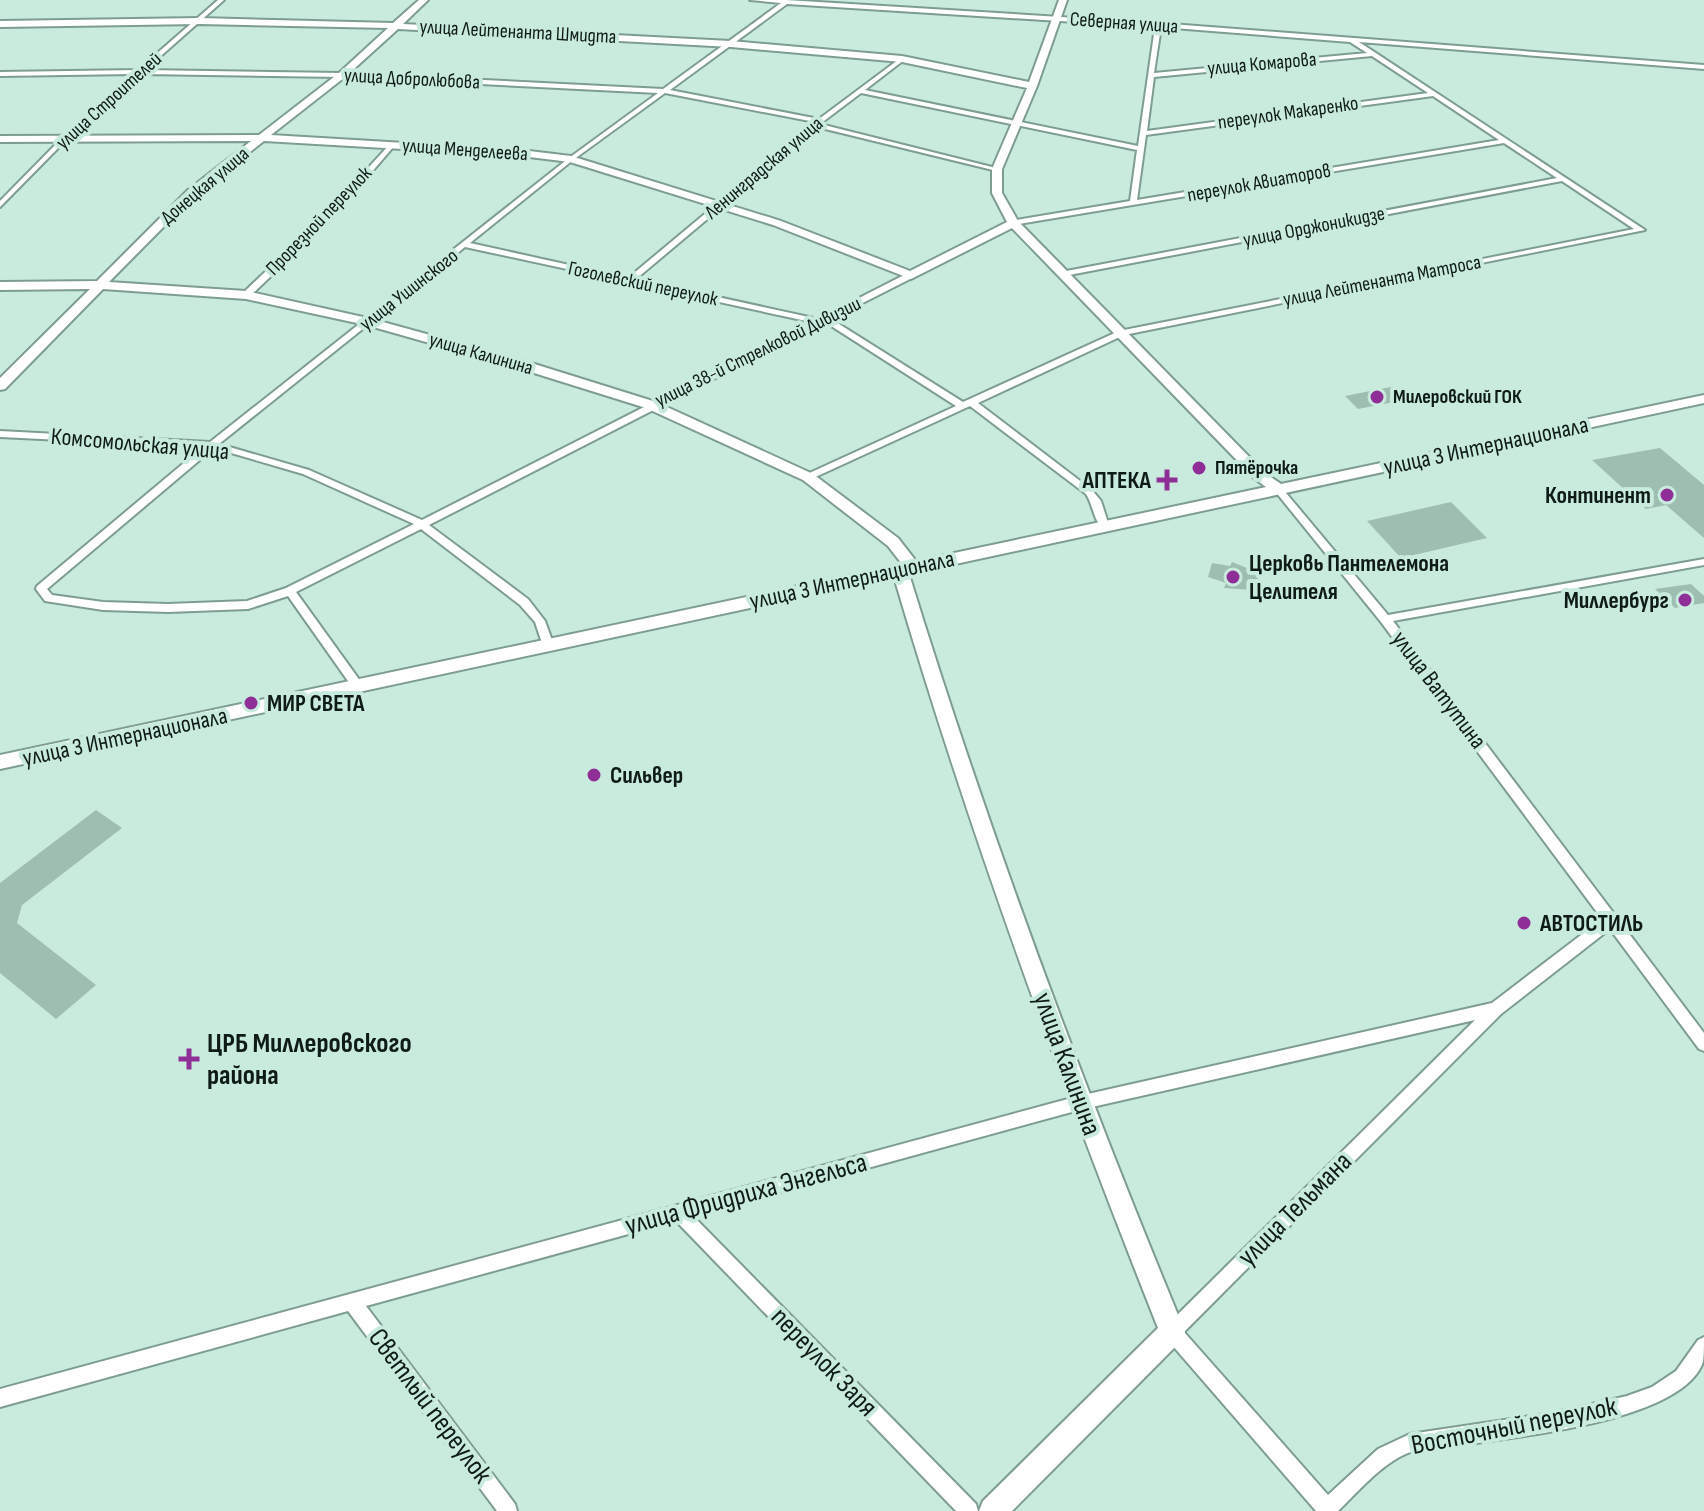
<svg xmlns="http://www.w3.org/2000/svg" width="1704" height="1511" font-family="'Sofia Sans Condensed',sans-serif">
  <style>
    .building { fill: #9dbeb1 }
    .lines { fill: none; stroke-linecap: round; stroke-linejoin: round }
    .street-casing { stroke: #7e9d91; stroke-width: 4 }
    .secondary-casing { stroke: #7e9d91; stroke-width: 4 }
    .street { fill: #fff; fill-rule: evenodd }
    .secondary { fill: #fff; fill-rule: evenodd }
    .poi-dot { fill: #8e2e96; stroke: #c9ebde; stroke-width: 3 }
    .labels { text-anchor: middle; dominant-baseline: central; stroke-width: 8; stroke-linejoin: round; paint-order: stroke }
    .far-street-label { font-size: 20px; fill: #0f1b16; stroke: #c9ebde }
    .far-poi-label { font-size: 20px; font-weight: bold; fill: #0f1b16; stroke: #c9ebde; text-anchor: start }
    .street-label { font-size: 24px; fill: #0f1b16; stroke: #c9ebde }
    .poi-label { font-size: 24px; font-weight: bold; fill: #0f1b16; stroke: #c9ebde; text-anchor: start }
    .near-poi-label { font-size: 28px; font-weight: bold; fill: #0f1b16; stroke: #c9ebde; text-anchor: start }
    .near-street-label { font-size: 28px; fill: #0f1b16; stroke: #c9ebde }
  </style>
  <rect width="100%" height="100%" fill="#c9ebde"/>
  <g class="building">
    <path d="M 1396,386 L 1409,399 L 1358,409 L 1345,396 Z"/>
    <path d="M 1660,448 L 1704,485 L 1704,538 L 1666,505 L 1646,509 L 1592,460 Z"/>
    <path d="M 1451,502 L 1487,538 L 1401,558 L 1367,521 Z"/>
    <path d="M 1232,562 L 1257,572 L 1258,582 L 1252,590 L 1224,588 L 1226,583 L 1208,577 L 1212,563 L 1230,566 Z"/>
    <path d="M 1691,584 L 1704,596 L 1704,603 L 1675,608 L 1655,589 Z"/>
    <path d="M 96,810 L 122,828 L 22,905 L 17,923 L 96,985 L 56,1019 L 0,973 L 0,883 Z"/>
  </g>
  <g class="lines">
    <defs>
      <g id="street">
        <path d="M 218,0 L 224,0 L 145,70 L 342,73 L 663,89 L 781,3 L 750,0 L 786,0 L 1158,23 L 1704,65 L 1704,69 L 1359,42 L 1645,230 L 1124,335 L 978,403 L 1092,490 L 1101,501 L 1109,526 L 1104,529 C 1094,523 1093,504 1086,494 L 970,406 L 811,479 L 805,479 L 805,475 L 956,406 L 825,322 L 429,525 L 528,599 L 545,621 L 554,646 L 552,649 L 544,649 L 535,622 L 520,605 L 421,529 L 296,592 L 363,685 L 365,688 L 359,692 L 355,691 L 288,596 L 248,609 L 168,612 L 103,610 L 45,601 L 36,589 L 37,586 L 203,447 L 0,437 L 0,431 L 210,442 L 569,158 L 658,93 L 342,77 L 141,74 L 68,138 L 0,207 L 0,201 L 64,136 L 134,74 L 0,76 L 0,72 L 138,70 ZM 787,4 L 1155,27 L 1138,146 L 865,90 L 904,60 L 902,57 L 819,119 L 670,90 ZM 1161,27 L 1350,42 L 1367,53 L 1154,73 ZM 1372,56 L 1428,93 L 1147,131 L 1154,77 ZM 665,93 L 815,122 L 628,278 L 470,243 L 573,160 ZM 861,93 L 1137,150 L 1130,201 L 1010,221 L 1010,225 L 1013,225 L 1504,143 L 1557,178 L 1061,272 L 1060,274 L 1064,276 L 1562,181 L 1634,229 L 1119,331 L 963,402 L 831,319 L 914,277 L 914,273 L 908,273 L 818,319 L 636,279 L 817,127 L 997,171 L 1000,169 L 820,124 ZM 1433,96 L 1499,140 L 1137,200 L 1146,135 ZM 465,247 L 811,322 L 422,520 L 309,470 L 219,444 ZM 214,448 L 303,474 L 414,524 L 286,588 L 247,601 L 168,604 L 103,602 L 52,595 L 47,589 Z"/>
        <path d="M 390,144 L 395,145 L 333,217 L 249,297 L 243,297 L 243,293 L 327,213 Z"/>
        <path d="M 1278,486 L 1281,487 L 1388,615 L 1704,559 L 1704,565 L 1393,621 L 1704,1033 L 1704,1051 L 1699,1049 L 1610,929 L 1501,1014 L 1184,1332 L 1328,1495 L 1378,1449 L 1410,1434 L 1552,1413 L 1627,1396 L 1652,1387 L 1676,1371 L 1698,1340 L 1704,1337 C 1704,1345 1704,1355 1703,1362 C 1683,1420 1523,1436 1469,1444 C 1449,1446 1426,1446 1408,1453 C 1381,1464 1359,1491 1338,1511 L 1316,1511 L 1166,1338 L 1164,1332 L 1166,1326 L 1475,1020 L 1079,1110 L 693,1216 L 976,1504 L 978,1511 L 956,1511 L 676,1221 L 366,1306 L 515,1504 L 517,1511 L 497,1511 L 348,1311 L 0,1407 L 0,1389 L 1079,1096 L 1492,1003 L 1602,919 L 1381,622 L 1275,491 L 1273,489 Z"/>
      </g>
      <path id="secondary" d="M 419,0 L 428,0 L 403,24 L 731,41 L 902,56 L 1029,82 L 1059,0 L 1067,0 L 1037,86 L 1002,169 L 1002,193 L 1018,221 L 1265,473 L 1281,484 L 1704,395 L 1704,403 L 909,574 C 988,831 1082,1083 1185,1332 L 1181,1341 L 1012,1511 L 979,1511 L 983,1501 L 1158,1328 C 1060,1081 969,832 894,577 L 0,769 L 0,755 L 902,564 L 888,546 L 803,480 L 646,408 L 518,368 L 366,325 L 246,299 L 103,289 L 5,389 L 0,390 L 0,378 L 90,289 L 0,290 L 0,282 L 97,281 L 188,190 L 251,141 L 0,142 L 0,136 L 259,135 L 339,73 L 388,28 L 200,24 L 0,27 L 0,21 L 200,18 L 393,23 ZM 398,29 L 731,47 L 902,62 L 1027,88 L 992,169 L 992,193 L 1007,222 L 910,271 L 781,221 L 571,156 L 521,150 L 271,135 L 345,77 ZM 264,141 L 521,156 L 570,162 L 773,225 L 911,279 L 1012,228 L 1255,479 L 1266,487 L 916,561 L 898,538 L 813,474 L 656,402 L 528,362 L 372,319 L 246,291 L 109,282 L 196,194 Z"/>
    </defs>
    <use href="#street" class="street-casing"/>
    <use href="#secondary" class="secondary-casing"/>
    <use href="#street" class="street"/>
    <use href="#secondary" class="secondary"/>
  </g>
  <g class="poi-dot">
    <circle cx="1377" cy="397" r="8"/>
    <circle cx="1199" cy="468" r="8"/>
    <path d="M1163 468h8v8h8v8h-8v8h-8v-8h-8v-8h8z"/>
    <circle cx="1667" cy="495" r="8"/>
    <circle cx="1233" cy="577" r="8"/>
    <circle cx="1685" cy="600" r="8"/>
    <circle cx="251" cy="703" r="8"/>
    <circle cx="594" cy="775" r="8"/>
    <circle cx="1524" cy="923" r="8"/>
    <path d="M185 1047h8v8h8v8h-8v8h-8v-8h-8v-8h8z"/>
  </g>
  <g class="labels">
    <g class="far-street-label">
      <text transform="translate(1124 23) rotate(4)">Северная улица</text>
      <text transform="translate(518 32) rotate(3)">улица Лейтенанта Шмидта</text>
      <text transform="translate(1262 64) rotate(-5)">улица Комарова</text>
      <text transform="translate(412 79) rotate(3)">улица Добролюбова</text>
      <text transform="translate(109 101) rotate(-42)">улица Строителей</text>
      <text transform="translate(1288 113) rotate(-8)">переулок Макаренко</text>
      <text transform="translate(465 150) rotate(4)">улица Менделеева</text>
      <text transform="translate(764 168) rotate(-40)">Ленинградская улица</text>
      <text transform="translate(1259 183) rotate(-10)">переулок Авиаторов</text>
      <text transform="translate(205 186) rotate(-40)">Донецкая улица</text>
      <text transform="translate(319 221) rotate(-46)">Прорезной переулок</text>
      <text transform="translate(1314 227) rotate(-11)">улица Орджоникидзе</text>
      <text transform="translate(1382 281) rotate(-11)">улица Лейтенанта Матроса</text>
      <text transform="translate(643 284) rotate(12)">Гоголевский переулок</text>
      <text transform="translate(409 290) rotate(-38)">улица Ушинского</text>
      <text transform="translate(758 352) rotate(-26)">улица 38-й Стрелковой Дивизии</text>
      <text transform="translate(481 354) rotate(16)">улица Калинина</text>
    </g>
    <g class="far-poi-label">
      <text x="1393" y="397">Милеровский ГОК</text>
      <text x="1215" y="468">Пятёрочка</text>
    </g>
    <g class="street-label">
      <text transform="translate(140 444) rotate(5)">Комсомольская улица</text>
      <text transform="translate(1486 446) rotate(-12)">улица 3 Интернационала</text>
      <text transform="translate(852 580) rotate(-12)">улица 3 Интернационала</text>
      <text transform="translate(1439 690) rotate(53)">улица Ватутина</text>
      <text transform="translate(125 737) rotate(-12)">улица 3 Интернационала</text>
    </g>
    <g class="poi-label">
      <text x="1151" y="480" text-anchor="end">АПТЕКА</text>
      <text x="1651" y="495" text-anchor="end">Континент</text>
      <text x="1249" y="563">Церковь Пантелемона<tspan x="1249" dy="28">Целителя</tspan></text>
      <text x="1669" y="600" text-anchor="end">Миллербург</text>
      <text x="267" y="703">МИР СВЕТА</text>
      <text x="610" y="775">Сильвер</text>
      <text x="1540" y="923">АВТОСТИЛЬ</text>
    </g>
    <g class="near-poi-label">
      <text x="207" y="1043">ЦРБ Миллеровского<tspan x="207" dy="32">района</tspan></text>
    </g>
    <g class="near-street-label">
      <text transform="translate(1067 1064) rotate(70)">улица Калинина</text>
      <text transform="translate(746 1194) rotate(-15)">улица Фридриха Энгельса</text>
      <text transform="translate(1295 1209) rotate(-45)">улица Тельмана</text>
      <text transform="translate(824 1362) rotate(46)">переулок Заря</text>
      <text transform="translate(430 1406) rotate(53)">Светлый переулок</text>
      <text transform="translate(1514 1426) rotate(-11)">Восточный переулок</text>
    </g>
  </g>
</svg>
